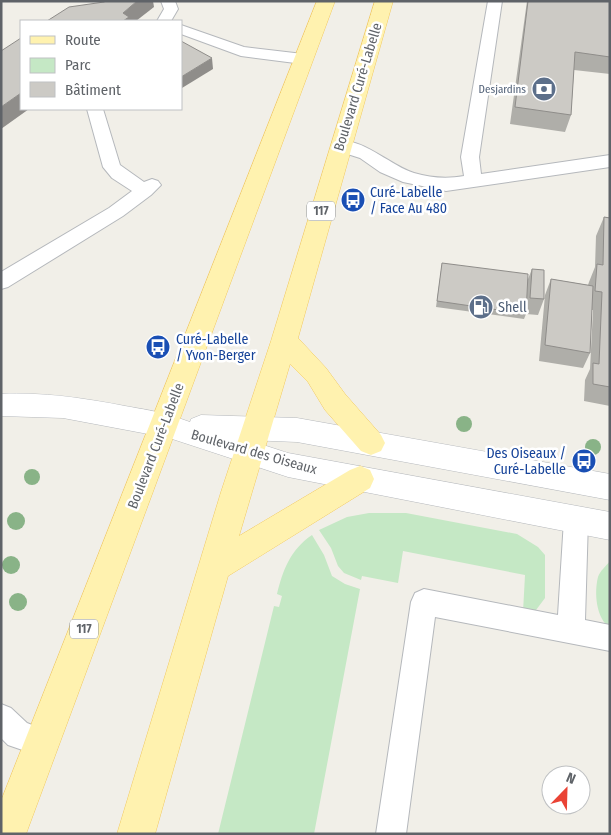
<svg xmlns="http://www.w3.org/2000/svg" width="611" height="835" font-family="'Fira Sans Condensed',sans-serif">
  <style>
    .green { fill: #c5e8c5 }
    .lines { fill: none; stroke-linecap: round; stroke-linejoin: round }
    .service-casing { stroke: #b5b8bc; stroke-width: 2 }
    .minor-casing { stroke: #b5b8bc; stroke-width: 1 }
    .tertiary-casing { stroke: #b5b8bc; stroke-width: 1 }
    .primary-casing { stroke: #f2c960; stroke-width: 1 }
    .service { fill: #fff; fill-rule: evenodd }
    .minor { fill: #fff; fill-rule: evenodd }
    .tertiary { fill: #fff; fill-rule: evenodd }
    .primary { fill: #fff2af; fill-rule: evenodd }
    .tree { fill: #89b387 }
    .wall { fill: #afaea9 }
    .shaded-wall { fill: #8f8d8a }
    .building { fill: #cccac5; stroke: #8f8d8a }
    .labels { text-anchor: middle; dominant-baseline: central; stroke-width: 5; stroke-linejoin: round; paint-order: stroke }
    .far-service-label { font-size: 11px; fill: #4e5e75; stroke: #fff; text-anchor: end }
    .shield { fill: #fff; stroke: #8f9295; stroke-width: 1 }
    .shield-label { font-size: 12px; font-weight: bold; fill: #5f6368 }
    .street-label { font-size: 14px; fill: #5f6368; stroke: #fff }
    .transit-label { font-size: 14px; fill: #164399; stroke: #fff; text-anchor: start }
    .service-label { font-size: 14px; fill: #4e5e75; stroke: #fff; text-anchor: start }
  </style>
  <rect width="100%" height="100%" fill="#f1efe8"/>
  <g class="green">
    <path d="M 369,513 L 406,513 L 517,534 L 538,547 L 545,555 L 545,598 L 536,610 L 523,612 L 525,575 L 403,551 L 398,583 L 362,576 L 361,580 L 344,573 L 338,566 L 331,548 L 319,530 L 347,517 Z"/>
    <path d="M 312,535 L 324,555 L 332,576 L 345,584 L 360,589 L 314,834 L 218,834 L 274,606 L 279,607 L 282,596 L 277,594 C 283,570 290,550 312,535 Z"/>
    <path d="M 610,561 L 610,628 C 596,618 594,593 598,577 C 600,571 606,566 610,561 Z"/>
  </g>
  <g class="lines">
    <defs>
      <g id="service">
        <path d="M 161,1 L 175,1 L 178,9 L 171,21 L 157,21 L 164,9 Z"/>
        <path d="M 488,1 L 502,1 L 479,157 L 481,174 L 610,155 L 610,167 L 446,191 L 403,182 L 380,172 L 360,158 L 335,150 L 332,146 L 335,142 C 361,135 390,166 414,173 C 431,178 447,179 464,176 L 461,157 Z"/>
        <path d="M 181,25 L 244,47 L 303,54 L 309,56 L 311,59 L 309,62 L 303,64 L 241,56 L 181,34 Z"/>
        <path d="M 87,109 L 103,109 L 120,165 L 144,182 L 152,179 L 158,181 L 161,185 L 151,195 L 123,216 L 8,287 L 1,289 L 1,272 L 109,208 L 132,191 L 112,178 L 103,167 Z"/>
        <path d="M 576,509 L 585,512 L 588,520 L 585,620 L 610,625 L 610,651 L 435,617 L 406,834 L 376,834 L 411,602 L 415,593 L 424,589 L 558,615 L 564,520 L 567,512 Z"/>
        <path d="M 1,704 L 11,708 L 27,723 L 50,732 L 54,742 L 50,752 L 40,756 L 8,745 L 1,738 Z"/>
      </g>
      <path id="minor" d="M 1,394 C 43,392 83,398 125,406 C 141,409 158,411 174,417 L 178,425 L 174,433 L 164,437 L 63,418 L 1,416 Z"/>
      <path id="tertiary" d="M 164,413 L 190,422 L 191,419 L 201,415 L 297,418 L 610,474 L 610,500 L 297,442 L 248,440 L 288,453 L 610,512 L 610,540 L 288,477 L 154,433 L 150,425 L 154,417 Z"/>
      <g id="primary">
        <path d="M 317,1 L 335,1 L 26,834 L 1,834 L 1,801 Z"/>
        <path d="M 375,1 L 393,1 L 298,338 L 326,368 L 345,394 L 381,435 L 385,443 L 381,451 L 371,455 L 361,451 L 325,410 L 308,382 L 290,364 L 239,536 L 350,470 L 360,466 L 370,470 L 374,479 L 370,488 L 228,576 L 155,834 L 117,834 L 221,492 L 271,341 Z"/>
      </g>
    </defs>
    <use href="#service" class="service-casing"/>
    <use href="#minor" class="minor-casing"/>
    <use href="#tertiary" class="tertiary-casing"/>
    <use href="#primary" class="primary-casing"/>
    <use href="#service" class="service"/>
    <use href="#minor" class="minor"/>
    <use href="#tertiary" class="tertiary"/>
    <use href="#primary" class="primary"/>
  </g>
  <g class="tree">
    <circle cx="464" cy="424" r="8"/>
    <circle cx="593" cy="447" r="8"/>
    <circle cx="32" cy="477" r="8"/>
    <circle cx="16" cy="521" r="9"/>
    <circle cx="11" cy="565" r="9"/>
    <circle cx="18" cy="602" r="9"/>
  </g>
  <g class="wall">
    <path d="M 527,1 L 610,1 L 610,74 L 574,70 L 571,115 L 565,132 L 510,124 Z"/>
    <path d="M 604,217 L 610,218 L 610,406 L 584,401 L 585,380 L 590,369 L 593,310 L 592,310 L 590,353 L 583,368 L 539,361 L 545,295 L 551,279 L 588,285 L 589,282 L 595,267 L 596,236 Z"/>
    <path d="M 442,263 L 528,279 L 532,269 L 544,299 L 538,315 L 526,314 L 524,319 L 436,307 Z"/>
  </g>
  <g class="shaded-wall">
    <path d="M 137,1 L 153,1 L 154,7 L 136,21 L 123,21 L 123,13 Z"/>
    <path d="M 212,58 L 213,69 L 182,88 L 181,77 Z"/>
    <path d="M 21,93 L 21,109 L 29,109 L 1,129 L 1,107 Z"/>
  </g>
  <g class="building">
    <path d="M 106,1 L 137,1 L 123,13 L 129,17 L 123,21 L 47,21 L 69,7 L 104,2 Z"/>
    <path d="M 528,1 L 610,1 L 610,57 L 575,52 L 571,115 L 515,107 Z"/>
    <path d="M 21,38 L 21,93 L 1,107 L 1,51 Z"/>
    <path d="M 181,41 L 212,58 L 181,77 Z"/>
    <path d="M 604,217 L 610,218 L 610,387 L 593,384 L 593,363 L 599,364 L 602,292 L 595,291 L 597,264 L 603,265 Z"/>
    <path d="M 442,263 L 528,274 L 526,314 L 437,301 Z"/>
    <path d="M 532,269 L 544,270 L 544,299 L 530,298 Z"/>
    <path d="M 551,279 L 593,286 L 590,353 L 545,345 Z"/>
  </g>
  <defs>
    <symbol id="bank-disc" viewBox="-11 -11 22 22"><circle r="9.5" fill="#5c6f8a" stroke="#fff"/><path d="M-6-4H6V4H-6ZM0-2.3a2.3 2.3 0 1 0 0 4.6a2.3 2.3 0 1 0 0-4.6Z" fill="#fff"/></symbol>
    <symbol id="bus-disc" viewBox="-11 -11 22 22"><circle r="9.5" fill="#1a4fb4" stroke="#fff"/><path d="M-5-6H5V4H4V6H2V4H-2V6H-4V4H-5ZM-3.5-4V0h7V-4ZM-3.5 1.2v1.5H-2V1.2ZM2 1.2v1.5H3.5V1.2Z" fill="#fff"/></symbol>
    <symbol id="fuel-disc" viewBox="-11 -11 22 22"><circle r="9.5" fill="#5c6f8a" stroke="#fff"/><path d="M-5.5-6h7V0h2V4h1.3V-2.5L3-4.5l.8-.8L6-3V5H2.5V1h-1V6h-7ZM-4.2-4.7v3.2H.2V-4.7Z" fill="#fff"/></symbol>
  </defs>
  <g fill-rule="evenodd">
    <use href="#bank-disc" x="530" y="75" width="28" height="28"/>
    <use href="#bus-disc" x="339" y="186" width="28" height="28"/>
    <use href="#fuel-disc" x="467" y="293" width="28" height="28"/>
    <use href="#bus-disc" x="144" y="333" width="28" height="28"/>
    <use href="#bus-disc" x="570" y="447" width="28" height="28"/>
  </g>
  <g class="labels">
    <g class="far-service-label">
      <text x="526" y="89">Desjardins</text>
    </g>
    <g class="shield">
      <rect x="307" y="201.5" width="28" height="19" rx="4"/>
      <rect x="70" y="619.5" width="28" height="19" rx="4"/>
    </g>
    <g class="shield-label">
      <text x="321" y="211">117</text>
      <text x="84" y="629">117</text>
    </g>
    <g class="street-label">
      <text transform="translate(358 87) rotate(-73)">Boulevard Curé-Labelle</text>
      <text transform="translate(156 446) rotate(-69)">Boulevard Curé-Labelle</text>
      <text transform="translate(254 452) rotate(16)">Boulevard des Oiseaux</text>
    </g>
    <g class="transit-label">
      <text x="370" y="192">Curé-Labelle<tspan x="370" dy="16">/ Face Au 480</tspan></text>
      <text x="176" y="339">Curé-Labelle<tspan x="176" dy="16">/ Yvon-Berger</tspan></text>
      <text x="566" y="453" text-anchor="end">Des Oiseaux /<tspan x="566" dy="16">Curé-Labelle</tspan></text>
    </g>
    <g class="service-label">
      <text x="498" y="307">Shell</text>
    </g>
  </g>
  <rect width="611" height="835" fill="none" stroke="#5f6368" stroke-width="5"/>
  <rect x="20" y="20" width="162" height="90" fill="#ffffff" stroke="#bfc1c3"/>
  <rect x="30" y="36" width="25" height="8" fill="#fff2af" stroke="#bfc1c3"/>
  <text x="65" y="45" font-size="15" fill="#5f6368">Route</text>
  <rect x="30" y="58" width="25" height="15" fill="#c5e8c5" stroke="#bfc1c3"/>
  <text x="65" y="70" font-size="15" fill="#5f6368">Parc</text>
  <rect x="30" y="82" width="25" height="15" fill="#cccac5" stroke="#bfc1c3"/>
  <text x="65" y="95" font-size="15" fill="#5f6368">Bâtiment</text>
  <g transform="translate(566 790) rotate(23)"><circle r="24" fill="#ffffff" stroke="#bfc1c3"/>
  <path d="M0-4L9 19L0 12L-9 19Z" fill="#ea4335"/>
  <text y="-8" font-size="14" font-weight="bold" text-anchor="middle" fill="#5f6368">N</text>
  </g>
</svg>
